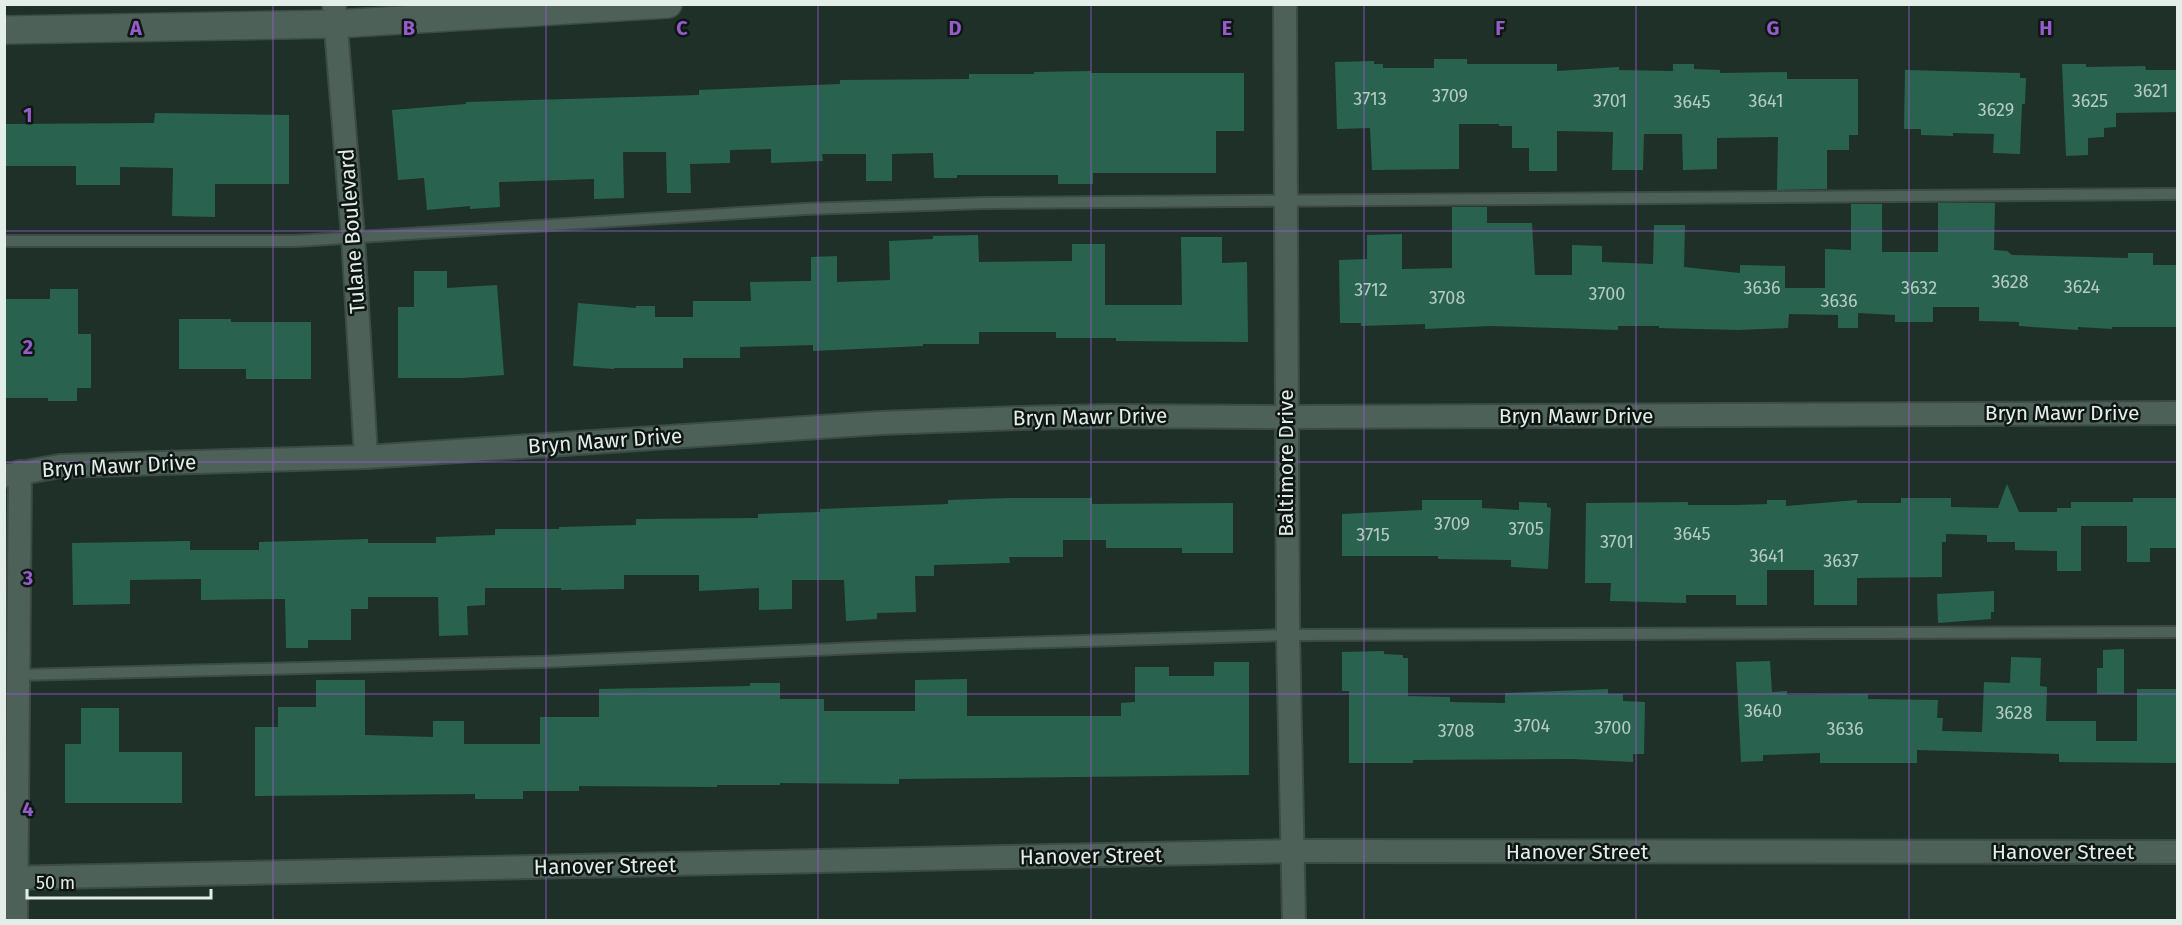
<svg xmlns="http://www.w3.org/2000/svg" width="2182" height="925" font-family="'Fira Sans',sans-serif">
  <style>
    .building { fill: #29634f }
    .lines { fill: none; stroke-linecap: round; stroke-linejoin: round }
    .service-casing { stroke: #3d4b46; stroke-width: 14 }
    .minor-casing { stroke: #3d4b46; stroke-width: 26 }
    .tertiary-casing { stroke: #3d4b46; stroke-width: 30 }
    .service { stroke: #4e6159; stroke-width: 10 }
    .minor { stroke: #4e6159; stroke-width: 22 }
    .tertiary { stroke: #4e6159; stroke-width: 27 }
    .grid { fill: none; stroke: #955cca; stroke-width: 1.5; stroke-opacity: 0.55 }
    .labels { text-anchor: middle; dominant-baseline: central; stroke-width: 5; stroke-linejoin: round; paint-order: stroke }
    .number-label { font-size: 18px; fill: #b5cbc2 }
    .street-label { font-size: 21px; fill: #e4eee9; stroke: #0e1613 }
    .grid-label { font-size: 20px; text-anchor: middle; font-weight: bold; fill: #955cca; stroke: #0e1613; stroke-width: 5; stroke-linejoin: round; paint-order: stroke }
  </style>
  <rect width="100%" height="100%" fill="#1f3029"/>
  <g class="building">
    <path d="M 1434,59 L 1467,59 L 1467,64 L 1557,64 L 1557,71 L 1619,67 L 1619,70 L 1673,71 L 1673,64 L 1694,64 L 1694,69 L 1720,70 L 1720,73 L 1787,72 L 1787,79 L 1858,79 L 1858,135 L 1849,135 L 1849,150 L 1827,150 L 1827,189 L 1777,190 L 1778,137 L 1717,138 L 1717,169 L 1683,170 L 1682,134 L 1644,134 L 1643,170 L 1612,170 L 1613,132 L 1557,131 L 1557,171 L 1529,171 L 1529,148 L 1512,148 L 1512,126 L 1499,126 L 1499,124 L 1459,124 L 1459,169 L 1372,170 L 1370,128 L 1337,129 L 1335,62 L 1374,61 L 1374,64 L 1383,64 L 1383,68 L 1434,68 Z"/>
    <path d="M 2062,64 L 2086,64 L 2086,67 L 2145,66 L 2146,70 L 2178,70 L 2178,112 L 2116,113 L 2116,127 L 2104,128 L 2104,137 L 2088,138 L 2088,155 L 2066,156 Z"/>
    <path d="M 1905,70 L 2020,73 L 2020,78 L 2026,78 L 2025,104 L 2022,104 L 2020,154 L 1993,153 L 1994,134 L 1953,133 L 1953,136 L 1921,135 L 1921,129 L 1904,129 Z"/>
    <path d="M 1091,71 L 1091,73 L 1244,73 L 1244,131 L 1216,131 L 1216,173 L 1093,173 L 1093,184 L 1058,184 L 1058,175 L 957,175 L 957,178 L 934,178 L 933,153 L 892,154 L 892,181 L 866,181 L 866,154 L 822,154 L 823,161 L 771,163 L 771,149 L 730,150 L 730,163 L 690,164 L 691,193 L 667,193 L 666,152 L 623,152 L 624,198 L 594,199 L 594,179 L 499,182 L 500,207 L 470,209 L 470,206 L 427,210 L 424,178 L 398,180 L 392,110 L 466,104 L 466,102 L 699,95 L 699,90 L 840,84 L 840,80 L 969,79 L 969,74 L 1034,74 L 1034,72 Z"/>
    <path d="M 155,113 L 289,115 L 289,184 L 215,184 L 215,217 L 172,216 L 173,168 L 120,167 L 120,185 L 76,185 L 76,166 L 4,166 L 4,124 L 154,123 Z"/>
    <path d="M 1938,203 L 1995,203 L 1994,250 L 2007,251 L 2012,255 L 2128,258 L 2128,253 L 2153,253 L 2153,265 L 2178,265 L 2178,327 L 2112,327 L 2112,329 L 2078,327 L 2078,330 L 2019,326 L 2019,322 L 1979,321 L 1979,307 L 1933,307 L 1933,322 L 1895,322 L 1895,315 L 1858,313 L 1858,328 L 1838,328 L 1838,315 L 1789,314 L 1788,328 L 1738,330 L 1659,328 L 1659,326 L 1618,326 L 1618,330 L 1491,326 L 1425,329 L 1425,324 L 1361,326 L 1361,323 L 1340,323 L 1339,260 L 1367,259 L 1367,235 L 1402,234 L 1402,269 L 1452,268 L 1452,207 L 1487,207 L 1487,223 L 1532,223 L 1535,275 L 1572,275 L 1572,245 L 1602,246 L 1602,262 L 1653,264 L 1654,225 L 1685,225 L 1684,267 L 1740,273 L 1740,265 L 1785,266 L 1785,288 L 1825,288 L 1825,249 L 1851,250 L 1851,204 L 1882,204 L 1882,252 L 1938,252 Z"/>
    <path d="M 978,235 L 979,262 L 1072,261 L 1072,244 L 1105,244 L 1105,305 L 1182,305 L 1181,237 L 1222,237 L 1222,263 L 1247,262 L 1248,342 L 1116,341 L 1116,338 L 1056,338 L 1056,332 L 979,332 L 979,344 L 923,344 L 923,346 L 813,351 L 813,345 L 740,347 L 740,358 L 683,358 L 683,368 L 614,368 L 614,369 L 573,366 L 578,303 L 636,308 L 636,306 L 655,306 L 655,317 L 693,317 L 693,301 L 751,301 L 750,282 L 811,281 L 811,257 L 837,256 L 837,282 L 890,280 L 889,241 L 933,239 L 933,236 Z"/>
    <path d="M 414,271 L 447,271 L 447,288 L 497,285 L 504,375 L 463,378 L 398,378 L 398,307 L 414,307 Z"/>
    <path d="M 50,289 L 78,289 L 78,334 L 91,334 L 91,388 L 77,388 L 77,401 L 48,401 L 48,398 L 4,398 L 4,299 L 50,299 Z"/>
    <path d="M 179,319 L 231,319 L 231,322 L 311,322 L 311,379 L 246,379 L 246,369 L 179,369 Z"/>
    <path d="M 2007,484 L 2019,512 L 2057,512 L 2057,508 L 2071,508 L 2071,502 L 2133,502 L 2133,498 L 2178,498 L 2178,548 L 2150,548 L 2150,562 L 2127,562 L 2127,526 L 2081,526 L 2081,571 L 2057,571 L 2057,551 L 2015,550 L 2015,542 L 1987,542 L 1987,535 L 1946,534 L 1946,542 L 1942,542 L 1942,577 L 1857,578 L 1857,605 L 1814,605 L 1814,570 L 1767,570 L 1767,605 L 1736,605 L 1736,595 L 1686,595 L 1686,603 L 1610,601 L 1611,583 L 1585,583 L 1586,503 L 1688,502 L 1688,505 L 1736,505 L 1767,504 L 1767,500 L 1786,500 L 1786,506 L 1857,500 L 1857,503 L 1901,503 L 1901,498 L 1951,498 L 1951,507 L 1998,508 Z"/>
    <path d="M 1008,498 L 1092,498 L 1092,504 L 1233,503 L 1233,553 L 1182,553 L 1182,548 L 1106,548 L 1106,540 L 1063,540 L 1063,557 L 1009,557 L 1010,563 L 934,565 L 934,576 L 915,576 L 916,612 L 877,613 L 877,619 L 846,621 L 844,580 L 792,580 L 792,609 L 759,610 L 759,588 L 699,591 L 699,575 L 624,575 L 624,589 L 561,590 L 561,588 L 485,588 L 485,605 L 467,606 L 468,635 L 439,636 L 438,597 L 368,597 L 368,609 L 351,609 L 351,640 L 308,640 L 308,648 L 286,648 L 285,599 L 201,600 L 201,579 L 130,580 L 130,604 L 73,605 L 72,543 L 190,541 L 190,550 L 259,550 L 259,542 L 368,539 L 368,543 L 436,543 L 436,537 L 495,535 L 495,529 L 559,529 L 559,527 L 636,525 L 636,519 L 758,518 L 758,514 L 820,512 L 820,509 L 948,504 L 948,500 Z"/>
    <path d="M 1422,500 L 1482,500 L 1482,508 L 1519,510 L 1519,502 L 1547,503 L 1547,507 L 1551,508 L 1548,569 L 1511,567 L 1511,560 L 1438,559 L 1438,556 L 1342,556 L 1342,514 L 1422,510 Z"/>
    <path d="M 1994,591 L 1994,612 L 1991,612 L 1991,619 L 1938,623 L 1937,594 Z"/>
    <path d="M 2124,649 L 2124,694 L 2097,694 L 2097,668 L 2103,668 L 2103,650 Z"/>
    <path d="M 1384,651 L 1384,654 L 1403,655 L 1403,658 L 1408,658 L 1408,696 L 1450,697 L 1450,702 L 1505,703 L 1505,693 L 1608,689 L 1608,694 L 1623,694 L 1623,701 L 1645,702 L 1644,754 L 1633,754 L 1633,762 L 1572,759 L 1413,760 L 1413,763 L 1349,763 L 1349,691 L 1342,691 L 1342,652 Z"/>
    <path d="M 2011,657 L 2041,658 L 2040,686 L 2047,687 L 2046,721 L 2096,721 L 2096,741 L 2137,741 L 2137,689 L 2178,689 L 2178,763 L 2059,762 L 2059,754 L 1917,750 L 1917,763 L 1820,763 L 1820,753 L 1763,755 L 1763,761 L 1741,762 L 1736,662 L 1770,661 L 1772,692 L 1787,691 L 1787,695 L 1868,694 L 1868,699 L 1938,700 L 1937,718 L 1943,718 L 1942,731 L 1982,732 L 1984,682 L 2010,683 Z"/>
    <path d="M 1214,662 L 1249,662 L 1249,775 L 899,779 L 899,784 L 780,783 L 780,785 L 717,785 L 717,787 L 579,786 L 579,791 L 523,791 L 523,799 L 475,799 L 475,794 L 255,796 L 255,727 L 278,727 L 278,707 L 316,707 L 316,680 L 365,680 L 365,735 L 433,737 L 433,721 L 464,721 L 464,744 L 540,744 L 540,717 L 599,717 L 599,689 L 750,686 L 750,683 L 780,683 L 780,699 L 824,699 L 824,711 L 915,711 L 915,680 L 967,679 L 967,716 L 1121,716 L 1121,703 L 1135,702 L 1135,667 L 1169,667 L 1169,676 L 1214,676 Z"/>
    <path d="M 81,708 L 119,708 L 119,752 L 182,752 L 182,803 L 65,803 L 65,744 L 81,744 Z"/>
  </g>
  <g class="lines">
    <defs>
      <g id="service">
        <path d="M 4,241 L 296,241 L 804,209 L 985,203 L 2178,194"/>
        <path d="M 19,675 L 542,662 L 883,647 L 1288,635 L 2178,632"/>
      </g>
      <g id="minor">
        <path d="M 334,4 L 353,237 L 366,457"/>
        <path d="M 1285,4 L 1288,635 L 1294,920"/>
        <path d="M 4,476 L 60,466 L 366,457 L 880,423 L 1019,418 L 1111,416 L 1286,417 L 2178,413"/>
        <path d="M 4,878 L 1294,851 L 2178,852"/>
        <path d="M 16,920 L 20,472"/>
      </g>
      <path id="tertiary" d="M 4,30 L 336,24 L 668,4"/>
    </defs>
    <use href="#service" class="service-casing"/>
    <use href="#minor" class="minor-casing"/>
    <use href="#tertiary" class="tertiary-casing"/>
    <use href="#service" class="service"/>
    <use href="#minor" class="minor"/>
    <use href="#tertiary" class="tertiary"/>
  </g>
  <path class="grid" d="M 273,4 L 273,920M 546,4 L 546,920M 818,4 L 818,920M 1091,4 L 1091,920M 1364,4 L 1364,920M 1636,4 L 1636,920M 1909,4 L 1909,920M 4,231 L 2178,231M 4,462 L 2178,462M 4,694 L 2178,694"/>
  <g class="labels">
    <g class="number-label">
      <text x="2151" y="91">3621</text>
      <text x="1450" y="96">3709</text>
      <text x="1370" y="99">3713</text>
      <text x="1610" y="101">3701</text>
      <text x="1766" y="101">3641</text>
      <text x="2090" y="101">3625</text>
      <text x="1692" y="102">3645</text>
      <text x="1996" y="110">3629</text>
      <text x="2010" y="282">3628</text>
      <text x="2082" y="287">3624</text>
      <text x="1762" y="288">3636</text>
      <text x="1919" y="288">3632</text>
      <text x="1371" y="290">3712</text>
      <text x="1607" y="294">3700</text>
      <text x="1447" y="298">3708</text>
      <text x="1839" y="301">3636</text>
      <text x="1452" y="524">3709</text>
      <text x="1526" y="529">3705</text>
      <text x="1692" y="534">3645</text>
      <text x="1373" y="535">3715</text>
      <text x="1617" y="542">3701</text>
      <text x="1767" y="556">3641</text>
      <text x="1841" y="561">3637</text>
      <text x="1763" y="711">3640</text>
      <text x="2014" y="713">3628</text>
      <text x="1532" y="726">3704</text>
      <text x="1613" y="728">3700</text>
      <text x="1845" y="729">3636</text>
      <text x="1456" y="731">3708</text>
    </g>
    <g class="street-label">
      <text transform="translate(352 231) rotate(-94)">Tulane Boulevard</text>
      <text x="2062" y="413">Bryn Mawr Drive</text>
      <text x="1576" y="416">Bryn Mawr Drive</text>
      <text transform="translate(1090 417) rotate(-1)">Bryn Mawr Drive</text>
      <text transform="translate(605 441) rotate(-4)">Bryn Mawr Drive</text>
      <text transform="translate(1286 463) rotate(-90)">Baltimore Drive</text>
      <text transform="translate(119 466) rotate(-3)">Bryn Mawr Drive</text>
      <text x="1577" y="852">Hanover Street</text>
      <text x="2063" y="852">Hanover Street</text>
      <text transform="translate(1091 856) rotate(-1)">Hanover Street</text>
      <text transform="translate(605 866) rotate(-1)">Hanover Street</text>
    </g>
  </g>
  <g class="grid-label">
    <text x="136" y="35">A</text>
    <text x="409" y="35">B</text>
    <text x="682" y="35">C</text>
    <text x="955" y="35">D</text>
    <text x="1227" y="35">E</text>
    <text x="1500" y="35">F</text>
    <text x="1773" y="35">G</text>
    <text x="2046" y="35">H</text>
    <text x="28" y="122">1</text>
    <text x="28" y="354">2</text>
    <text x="28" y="585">3</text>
    <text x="28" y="816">4</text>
  </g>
  <rect width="2182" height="925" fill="none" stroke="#e4eee9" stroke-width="12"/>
  <path d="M27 889v9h184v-9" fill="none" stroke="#e4eee9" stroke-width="3"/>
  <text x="36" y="889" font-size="18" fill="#e4eee9" stroke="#0e1613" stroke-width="4.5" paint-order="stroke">50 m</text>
</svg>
